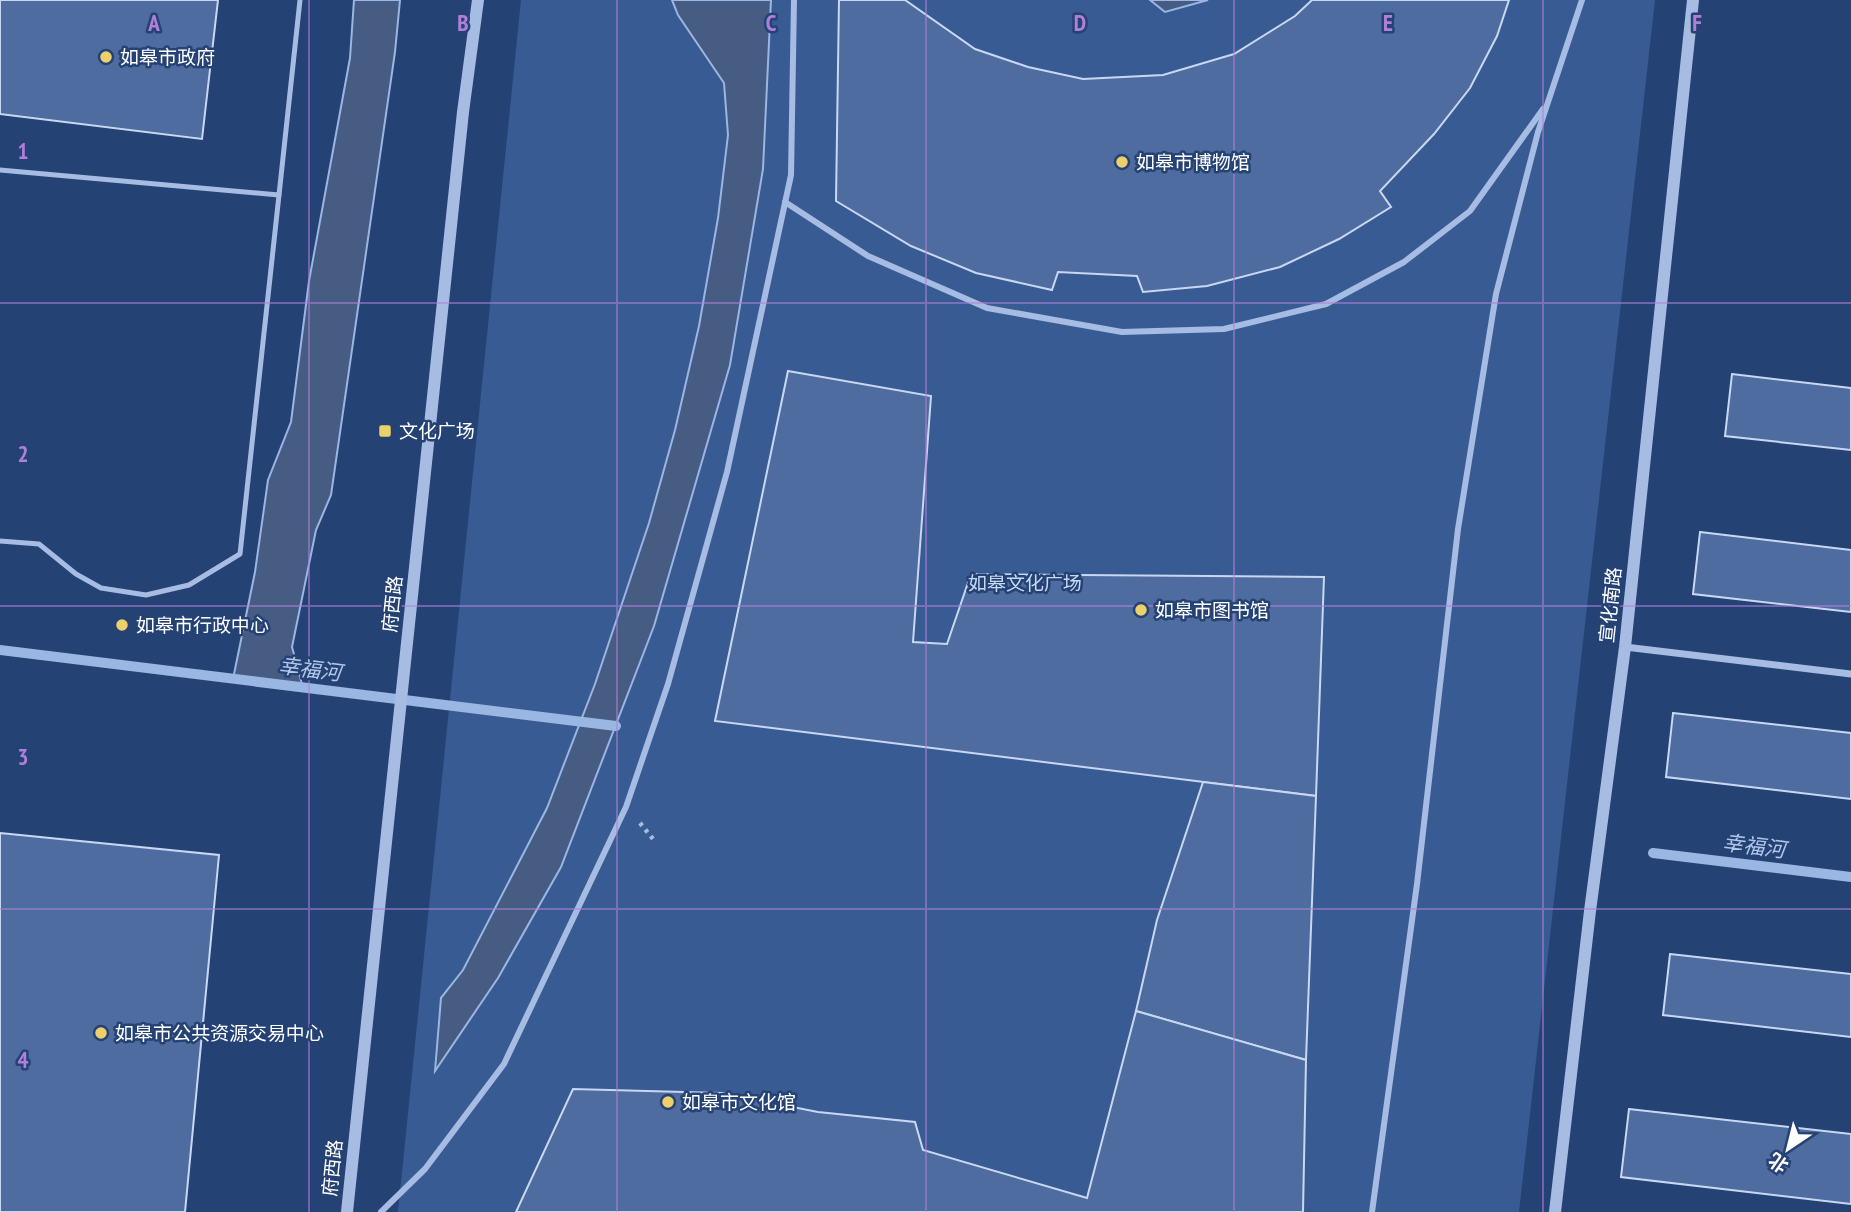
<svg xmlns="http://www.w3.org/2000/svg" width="1851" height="1212" font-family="'PT Sans Narrow','Noto Sans SC',sans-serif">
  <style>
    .green { fill: #395b93 }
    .water { fill: #475c82; stroke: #9ab6e2; stroke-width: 2 }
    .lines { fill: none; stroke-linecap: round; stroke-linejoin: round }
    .stream { stroke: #9ab6e2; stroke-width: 10 }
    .building { fill: #4e6c9f; stroke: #c8d8f2; stroke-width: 2 }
    .path { stroke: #a6bce2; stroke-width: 4.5; stroke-dasharray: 3.5 5; stroke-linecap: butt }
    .service { stroke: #a6bce2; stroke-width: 5 }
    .pedestrian { stroke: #a6bce2; stroke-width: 6 }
    .minor { stroke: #a6bce2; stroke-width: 7 }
    .tertiary { stroke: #a6bce2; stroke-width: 12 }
    .grid { fill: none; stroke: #b080d9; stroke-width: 2; stroke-opacity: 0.55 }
    .poi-dot { fill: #ebd06b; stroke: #254275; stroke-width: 2.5 }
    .labels { text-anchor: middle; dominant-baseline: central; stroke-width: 5; stroke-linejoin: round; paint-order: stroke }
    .poi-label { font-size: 19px; fill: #fff; stroke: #254275; text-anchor: start }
    .park-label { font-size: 19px; fill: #c8d8f2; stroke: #254275 }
    .street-label { font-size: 19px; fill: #fff; stroke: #254275 }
    .water-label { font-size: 21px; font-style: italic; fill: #b1c6ea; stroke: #254275 }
    .grid-label { font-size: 23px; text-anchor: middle; font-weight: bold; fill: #b080d9; stroke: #254275; stroke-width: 5; stroke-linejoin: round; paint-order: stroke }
  </style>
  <rect width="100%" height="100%" fill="#254275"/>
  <path class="green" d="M 521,0 L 1655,0 L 1519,1212 L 398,1212 Z"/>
  <g class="water">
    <path d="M 354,0 L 400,0 L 395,52 L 331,495 L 316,530 L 292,647 L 303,688 L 233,679 L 255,572 L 268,480 L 291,422 L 309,281 L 350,58 Z"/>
    <path d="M 672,0 L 771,0 L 763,169 L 730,365 L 654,626 L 561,867 L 498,978 L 435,1071 L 441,998 L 463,970 L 547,808 L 595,684 L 649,523 L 675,430 L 699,326 L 718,218 L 728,135 L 724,83 L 678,15 Z"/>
    <path d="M 1150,0 L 1208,0 L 1165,12 Z"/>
  </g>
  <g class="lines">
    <g class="stream">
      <path d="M 0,650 L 616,726"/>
      <path d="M 1653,853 L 1851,877"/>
    </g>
  </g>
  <g class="building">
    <path d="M 0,0 L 218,0 L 202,139 L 0,114 Z"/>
    <path d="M 839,0 L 905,0 L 975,49 L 1028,67 L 1083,79 L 1163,75 L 1234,54 L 1295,16 L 1312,0 L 1509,0 L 1497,36 L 1470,88 L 1434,134 L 1380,191 L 1391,207 L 1339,239 L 1280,267 L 1207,286 L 1143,292 L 1137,276 L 1058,272 L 1052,290 L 976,273 L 911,246 L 836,201 Z"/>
    <path d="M 788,371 L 931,396 L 913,642 L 947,644 L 971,574 L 1324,577 L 1316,796 L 715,721 Z"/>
    <path d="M 1732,374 L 1851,388 L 1851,450 L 1725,436 Z"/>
    <path d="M 1700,532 L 1851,550 L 1851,612 L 1693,594 Z"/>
    <path d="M 1673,713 L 1851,733 L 1851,799 L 1666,777 Z"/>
    <path d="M 1203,782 L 1316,796 L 1306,1060 L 1136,1011 L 1157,920 Z"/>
    <path d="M 0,833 L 219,855 L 185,1212 L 0,1212 Z"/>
    <path d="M 1670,954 L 1851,974 L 1851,1037 L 1663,1015 Z"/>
    <path d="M 1136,1011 L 1306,1060 L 1303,1212 L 516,1212 L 573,1089 L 721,1093 L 818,1112 L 915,1122 L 923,1150 L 1087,1198 Z"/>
    <path d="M 1629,1109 L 1851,1134 L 1851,1204 L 1621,1177 Z"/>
  </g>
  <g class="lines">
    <path class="path" d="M 640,823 L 653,839"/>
    <g class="service">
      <path d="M 0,170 L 279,195 L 300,0"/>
      <path d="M 0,541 L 39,544 L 76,574 L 101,588 L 146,595 L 189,585 L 240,554 L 279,195"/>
    </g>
    <g class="pedestrian">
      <path d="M 785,202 L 868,256 L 987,308 L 1122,332 L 1224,329 L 1326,304 L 1404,262 L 1470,211 L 1543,109"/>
      <path d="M 381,1212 L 425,1169 L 504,1064 L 626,807 L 668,684 L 727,472 L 791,175 L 794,0"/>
      <path d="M 1372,1212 L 1417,884 L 1458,529 L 1496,294 L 1538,132 L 1582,0"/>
    </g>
    <path class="minor" d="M 1625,647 L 1851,674"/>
    <g class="tertiary">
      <path d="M 347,1212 L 463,112 L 478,0"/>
      <path d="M 1555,1212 L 1590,911 L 1625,647 L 1693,0"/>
    </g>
  </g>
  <path class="grid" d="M 309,0 L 309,1212M 617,0 L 617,1212M 926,0 L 926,1212M 1234,0 L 1234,1212M 1543,0 L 1543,1212M 0,303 L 1851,303M 0,606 L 1851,606M 0,909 L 1851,909"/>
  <g class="poi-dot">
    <circle cx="106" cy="57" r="7"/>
    <circle cx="1122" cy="162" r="7"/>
    <rect x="378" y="424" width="14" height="14" rx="3.5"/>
    <circle cx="1141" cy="610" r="7"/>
    <circle cx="122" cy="625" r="7"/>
    <circle cx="101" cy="1033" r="7"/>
    <circle cx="668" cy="1102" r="7"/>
  </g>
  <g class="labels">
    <g class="poi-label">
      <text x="120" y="57">如皋市政府</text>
      <text x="1136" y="162">如皋市博物馆</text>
      <text x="399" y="431">文化广场</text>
      <text x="1155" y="610">如皋市图书馆</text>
      <text x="136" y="625">如皋市行政中心</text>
      <text x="115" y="1033">如皋市公共资源交易中心</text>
      <text x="682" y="1102">如皋市文化馆</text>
    </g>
    <g class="park-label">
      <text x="1025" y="583">如皋文化广场</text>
    </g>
    <g class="street-label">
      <text transform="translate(392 604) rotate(-84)">府西路</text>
      <text transform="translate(1610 605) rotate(-84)">宣化南路</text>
      <text transform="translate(332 1168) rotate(-84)">府西路</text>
    </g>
    <g class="water-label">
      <text transform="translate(310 669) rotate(7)">幸福河</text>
      <text transform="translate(1754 846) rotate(7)">幸福河</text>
    </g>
  </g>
  <g class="grid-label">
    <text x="154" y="31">A</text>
    <text x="463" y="31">B</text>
    <text x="771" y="31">C</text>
    <text x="1080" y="31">D</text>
    <text x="1388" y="31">E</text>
    <text x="1697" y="31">F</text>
    <text x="23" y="159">1</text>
    <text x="23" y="462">2</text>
    <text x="23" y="765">3</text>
    <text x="23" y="1068">4</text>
  </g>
  <g transform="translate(1788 1149) rotate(215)" stroke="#254275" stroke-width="5" paint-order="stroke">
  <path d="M0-5L12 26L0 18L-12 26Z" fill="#ffffff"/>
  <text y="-10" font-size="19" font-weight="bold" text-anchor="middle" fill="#ffffff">北</text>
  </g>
</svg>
